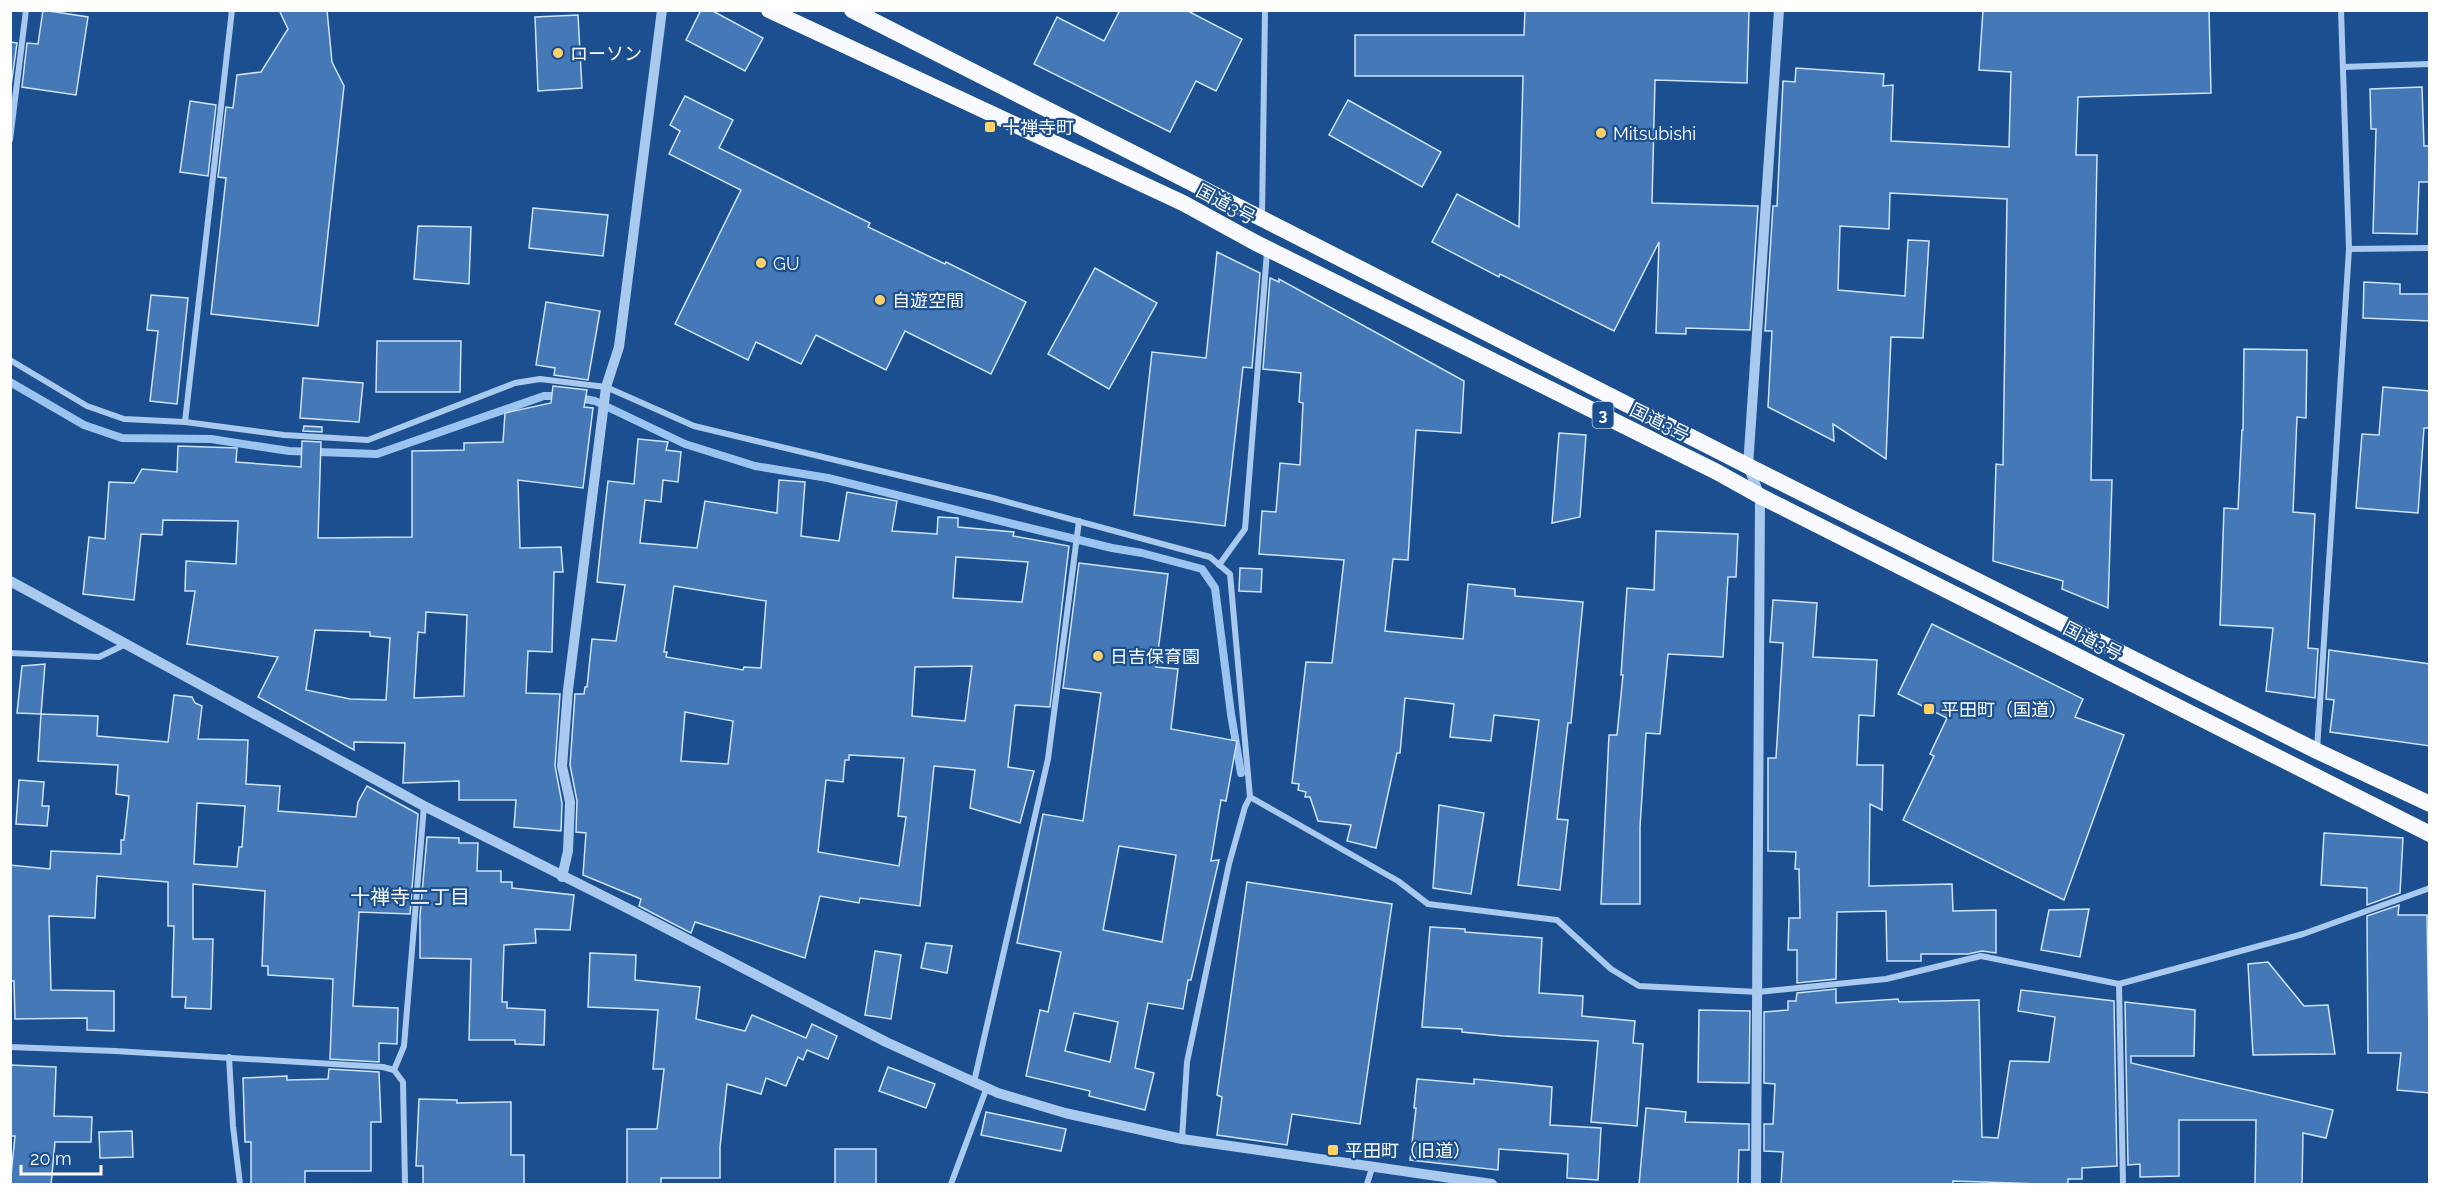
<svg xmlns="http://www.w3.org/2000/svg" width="2440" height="1195" font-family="Raleway,'Noto Sans JP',sans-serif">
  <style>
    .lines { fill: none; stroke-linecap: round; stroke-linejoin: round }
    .stream { stroke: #9cc4f0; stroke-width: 8 }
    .building { fill: #4478b7; stroke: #cfe3fa; stroke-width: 1.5; fill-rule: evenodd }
    .minor { stroke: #a9c9ee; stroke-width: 6 }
    .tertiary { stroke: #a9c9ee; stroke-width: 10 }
    .trunk { stroke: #f8faff; stroke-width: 16 }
    .poi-dot { fill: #ffd166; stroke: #1b4f8f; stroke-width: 2 }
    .labels { text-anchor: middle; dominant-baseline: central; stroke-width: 4.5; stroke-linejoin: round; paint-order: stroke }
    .shield { fill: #1b4f8f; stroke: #bbcadd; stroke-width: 1.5 }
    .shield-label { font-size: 16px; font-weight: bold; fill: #fff }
    .poi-label { font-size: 18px; fill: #fff; stroke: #1b4f8f; text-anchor: start }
    .street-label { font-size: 18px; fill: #fff; stroke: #1b4f8f }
    .neighbourhood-label { font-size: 20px; fill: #fff; stroke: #1b4f8f }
  </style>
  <rect width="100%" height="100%" fill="#1b4f8f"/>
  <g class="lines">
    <g class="stream">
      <path d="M 10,382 L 84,425 L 122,438 L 211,439 L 289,451 L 377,454 L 544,396 L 561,396"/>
      <path d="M 574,397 L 595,401 L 685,444 L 755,466 L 828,478 L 1017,525 L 1112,548 L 1142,553 L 1202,569 L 1215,588 L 1231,714 L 1241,773"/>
    </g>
  </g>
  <g class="building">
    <path d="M 43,10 L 88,17 L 76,95 L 22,87 L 27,43 L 38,44 Z"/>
    <path d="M 279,10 L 327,10 L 332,62 L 344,86 L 318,326 L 211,314 L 226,178 L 218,177 L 226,107 L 233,108 L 237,75 L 261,72 L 288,29 Z"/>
    <path d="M 701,10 L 711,10 L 763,38 L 745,71 L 686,40 Z"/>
    <path d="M 1120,10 L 1186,10 L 1242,39 L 1216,91 L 1196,81 L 1170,132 L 1034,64 L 1057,17 L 1104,41 Z"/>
    <path d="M 1525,10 L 1749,10 L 1747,83 L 1655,80 L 1652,203 L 1758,206 L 1750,330 L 1686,328 L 1686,334 L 1656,333 L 1659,242 L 1614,331 L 1500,274 L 1499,277 L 1432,242 L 1457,194 L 1519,227 L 1523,76 L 1355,76 L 1355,35 L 1524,35 Z"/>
    <path d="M 1983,10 L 2209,10 L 2211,93 L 2078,97 L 2076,155 L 2097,155 L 2091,480 L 2112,480 L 2108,608 L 2062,589 L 2063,581 L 1993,561 L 1996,464 L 2003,465 L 2007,199 L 1890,193 L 1889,229 L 1840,226 L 1838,290 L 1905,296 L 1908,240 L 1929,241 L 1923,338 L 1891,337 L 1886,459 L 1833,424 L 1834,441 L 1768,407 L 1772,331 L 1765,331 L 1773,206 L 1777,206 L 1783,81 L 1795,82 L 1796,68 L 1884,74 L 1883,86 L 1893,85 L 1891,141 L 2009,147 L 2011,72 L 1979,70 Z"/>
    <path d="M 578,15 L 582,88 L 538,91 L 535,17 Z"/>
    <path d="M 10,42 L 17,43 L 11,86 L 10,86 Z"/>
    <path d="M 2422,87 L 2424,146 L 2430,146 L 2430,182 L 2419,182 L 2417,234 L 2373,233 L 2376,129 L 2371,129 L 2370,89 Z"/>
    <path d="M 685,96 L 733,120 L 719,148 L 870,223 L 868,227 L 945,264 L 946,262 L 1026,302 L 991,374 L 905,331 L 886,370 L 816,335 L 801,364 L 756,342 L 748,360 L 675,324 L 741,190 L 669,154 L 680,131 L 670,125 Z"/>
    <path d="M 1348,100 L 1441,152 L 1422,187 L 1329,135 Z"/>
    <path d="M 190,101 L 216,105 L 208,176 L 180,172 Z"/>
    <path d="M 533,208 L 608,215 L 603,256 L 529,248 Z"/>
    <path d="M 418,226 L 471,227 L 469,284 L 414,279 Z"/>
    <path d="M 1217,252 L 1260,273 L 1252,368 L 1243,367 L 1225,526 L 1134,515 L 1152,352 L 1206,358 Z"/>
    <path d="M 1095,268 L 1157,303 L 1109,389 L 1048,354 Z"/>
    <path d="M 1270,278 L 1279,282 L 1279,279 L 1464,381 L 1461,433 L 1416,430 L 1408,560 L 1393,559 L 1385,631 L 1463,639 L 1468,584 L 1515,589 L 1515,596 L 1583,602 L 1571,723 L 1568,723 L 1557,819 L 1568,820 L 1560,890 L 1518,885 L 1539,720 L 1494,715 L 1491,741 L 1450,737 L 1454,704 L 1405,698 L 1400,753 L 1397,753 L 1376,848 L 1347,841 L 1351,825 L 1318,821 L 1310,797 L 1305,797 L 1306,792 L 1298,790 L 1299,784 L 1292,783 L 1306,662 L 1332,663 L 1344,560 L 1259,554 L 1262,511 L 1276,512 L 1280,463 L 1300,465 L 1303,403 L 1299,402 L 1301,373 L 1263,369 Z"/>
    <path d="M 2364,282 L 2400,284 L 2400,294 L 2430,294 L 2430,321 L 2363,318 Z"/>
    <path d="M 151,295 L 188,298 L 177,404 L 150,401 L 158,331 L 147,330 Z"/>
    <path d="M 546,302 L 600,311 L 588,380 L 554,375 L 555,368 L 536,365 Z"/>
    <path d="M 377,341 L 461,341 L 460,392 L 376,392 Z"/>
    <path d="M 2244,349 L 2307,350 L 2306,418 L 2297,417 L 2293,512 L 2315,514 L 2308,648 L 2318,649 L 2315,698 L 2266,691 L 2273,628 L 2220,625 L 2224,508 L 2238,509 L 2242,430 L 2243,430 Z"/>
    <path d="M 303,378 L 363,383 L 359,422 L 300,418 Z"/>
    <path d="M 553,386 L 587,390 L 584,407 L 593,408 L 583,488 L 518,480 L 520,548 L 561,547 L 563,572 L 554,572 L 552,652 L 528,651 L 526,693 L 560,694 L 555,766 L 562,803 L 561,831 L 514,827 L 516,800 L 459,800 L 459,781 L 403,783 L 405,743 L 354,742 L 354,750 L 258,697 L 278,657 L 187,644 L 195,591 L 185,591 L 186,561 L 236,564 L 238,521 L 163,520 L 162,535 L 141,534 L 134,600 L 83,594 L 89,537 L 105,539 L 109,482 L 134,483 L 142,469 L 177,472 L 178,446 L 237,448 L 236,462 L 301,467 L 302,441 L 321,442 L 318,538 L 412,537 L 412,451 L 464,450 L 464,443 L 503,442 L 505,413 L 551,403 ZM 426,612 L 467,615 L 464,696 L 414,698 L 418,632 L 425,633 ZM 315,630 L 370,632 L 370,636 L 390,638 L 386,700 L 350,699 L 306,690 Z"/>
    <path d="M 2383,387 L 2430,391 L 2430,428 L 2424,428 L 2418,513 L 2356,508 L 2362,434 L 2379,435 Z"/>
    <path d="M 304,426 L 322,427 L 322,432 L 303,431 Z"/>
    <path d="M 1559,433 L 1586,435 L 1580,517 L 1552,523 Z"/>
    <path d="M 638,439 L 668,442 L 666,450 L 681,452 L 678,482 L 663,480 L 661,502 L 645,500 L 640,543 L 697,548 L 705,501 L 777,513 L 779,480 L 805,482 L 801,536 L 839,541 L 847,492 L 897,501 L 892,531 L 937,534 L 938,517 L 958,518 L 958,527 L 1014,532 L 1013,536 L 1069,546 L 1050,707 L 1015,705 L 1008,767 L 1034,771 L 1020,823 L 970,808 L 975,770 L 934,766 L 920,906 L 860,898 L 859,903 L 820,896 L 805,958 L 695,922 L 691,933 L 639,906 L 641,899 L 583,875 L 586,833 L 576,832 L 577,801 L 570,765 L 575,694 L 584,694 L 585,687 L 587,687 L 592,639 L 616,641 L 625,585 L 597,582 L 603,525 L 608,481 L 634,484 ZM 956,557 L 1028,562 L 1022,602 L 953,598 ZM 674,586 L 766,601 L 761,668 L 744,667 L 743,670 L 666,657 L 667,652 L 664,652 ZM 972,666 L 965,721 L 912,716 L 915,667 ZM 685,712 L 733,721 L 728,764 L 681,761 ZM 849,755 L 904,758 L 898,816 L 906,817 L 899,866 L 818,852 L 826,780 L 843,782 L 845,760 L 849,760 Z"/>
    <path d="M 1656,531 L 1738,534 L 1736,577 L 1728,577 L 1723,657 L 1668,654 L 1660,734 L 1646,733 L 1640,827 L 1640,904 L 1601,904 L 1609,735 L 1617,735 L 1623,675 L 1621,675 L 1627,588 L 1654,590 Z"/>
    <path d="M 1079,563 L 1168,574 L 1156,667 L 1178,669 L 1171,729 L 1237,741 L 1226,801 L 1221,800 L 1211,861 L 1219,860 L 1191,980 L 1188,980 L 1183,1009 L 1148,1003 L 1135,1068 L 1154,1073 L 1145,1110 L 1089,1096 L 1090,1091 L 1026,1076 L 1040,1010 L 1048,1012 L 1061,952 L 1017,943 L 1043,814 L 1083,821 L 1101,693 L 1063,688 ZM 1119,846 L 1176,855 L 1162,942 L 1103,930 ZM 1074,1013 L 1118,1022 L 1110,1062 L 1065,1051 Z"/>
    <path d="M 1240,568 L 1262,569 L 1261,592 L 1239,591 Z"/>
    <path d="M 1773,600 L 1817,603 L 1813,657 L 1877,660 L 1874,716 L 1859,715 L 1857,765 L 1883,765 L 1882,810 L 1870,804 L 1869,886 L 1952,884 L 1953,911 L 1996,910 L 1996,953 L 1982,951 L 1968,954 L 1921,954 L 1921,961 L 1887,961 L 1886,911 L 1837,912 L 1836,979 L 1797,983 L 1797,950 L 1788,950 L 1789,918 L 1800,918 L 1799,869 L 1795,869 L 1796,852 L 1768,851 L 1768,758 L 1776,758 L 1783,643 L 1770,642 Z"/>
    <path d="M 1932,624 L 2083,699 L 2075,717 L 2124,735 L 2064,900 L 1903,820 L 1934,756 L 1930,754 L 1947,718 L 1898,694 Z"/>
    <path d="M 2329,650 L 2430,664 L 2430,746 L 2330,732 L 2334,700 L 2326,699 Z"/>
    <path d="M 45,664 L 41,714 L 17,713 L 22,666 Z"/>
    <path d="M 174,695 L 192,697 L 195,703 L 202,706 L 198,739 L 248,740 L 246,784 L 280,786 L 278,811 L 356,817 L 358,802 L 367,786 L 418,814 L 410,914 L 359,912 L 353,1006 L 398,1008 L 397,1044 L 379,1043 L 379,1062 L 330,1059 L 333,979 L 268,975 L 268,966 L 262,966 L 265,891 L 193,884 L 193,939 L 213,939 L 211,1009 L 185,1008 L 186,997 L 172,997 L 174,926 L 168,926 L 168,882 L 97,876 L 95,918 L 49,916 L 51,990 L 114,991 L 114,1031 L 87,1030 L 87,1018 L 15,1019 L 14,981 L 10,981 L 10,865 L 50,869 L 51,851 L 121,854 L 121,840 L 124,840 L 129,796 L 116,794 L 118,765 L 38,761 L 41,714 L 98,716 L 97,736 L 168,742 ZM 197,803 L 245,806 L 242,847 L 239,847 L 237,867 L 194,864 Z"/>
    <path d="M 19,780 L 44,782 L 42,806 L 49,806 L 47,826 L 16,824 Z"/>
    <path d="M 1439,805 L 1484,813 L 1471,894 L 1433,888 Z"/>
    <path d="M 2324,833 L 2403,838 L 2400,893 L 2367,905 L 2367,888 L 2321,885 Z"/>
    <path d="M 427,837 L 459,838 L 459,843 L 478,843 L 477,871 L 501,871 L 501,882 L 512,882 L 512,888 L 574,895 L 570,930 L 535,929 L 536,943 L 504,945 L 502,1002 L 507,1002 L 507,1008 L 545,1010 L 544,1045 L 515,1044 L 515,1040 L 469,1040 L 471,959 L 420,958 L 420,916 Z"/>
    <path d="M 1247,882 L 1392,904 L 1360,1124 L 1292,1114 L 1287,1145 L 1217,1135 L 1222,1097 L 1217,1095 Z"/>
    <path d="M 2399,905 L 2398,915 L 2427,915 L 2430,1093 L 2397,1090 L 2401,1053 L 2368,1053 L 2367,916 Z"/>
    <path d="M 2089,909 L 2080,957 L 2041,950 L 2049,910 Z"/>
    <path d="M 1430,927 L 1465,929 L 1465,932 L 1542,938 L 1539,993 L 1583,996 L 1582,1016 L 1635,1021 L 1633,1043 L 1643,1044 L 1637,1126 L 1591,1122 L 1598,1041 L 1503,1036 L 1462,1032 L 1462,1029 L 1422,1027 Z"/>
    <path d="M 926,943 L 952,946 L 947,973 L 921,968 Z"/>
    <path d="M 875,951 L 901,955 L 891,1019 L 865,1015 Z"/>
    <path d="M 590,953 L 636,955 L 635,980 L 700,987 L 696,1019 L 745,1031 L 752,1015 L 806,1038 L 812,1024 L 837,1036 L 828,1059 L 807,1050 L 803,1060 L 798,1057 L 786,1086 L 766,1078 L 761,1094 L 727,1084 L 720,1147 L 720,1178 L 661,1178 L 661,1185 L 627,1185 L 627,1129 L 657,1129 L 664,1069 L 653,1069 L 658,1010 L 588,1007 Z"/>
    <path d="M 2268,962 L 2304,1006 L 2328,1005 L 2335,1054 L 2253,1055 L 2248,964 Z"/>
    <path d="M 1836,989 L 1836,1003 L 1898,999 L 1899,1002 L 1979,1000 L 1982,1137 L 1998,1138 L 2010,1061 L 2049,1062 L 2055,1017 L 2018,1011 L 2021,990 L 2114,1001 L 2117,1166 L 2082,1168 L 2082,1179 L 2068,1179 L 2068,1185 L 1953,1181 L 1953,1185 L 1781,1185 L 1783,1152 L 1764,1151 L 1764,1124 L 1773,1124 L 1775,1084 L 1764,1083 L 1764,1012 L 1788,1010 L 1788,1001 L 1796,1001 L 1797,993 Z"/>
    <path d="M 2125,1002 L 2195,1010 L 2194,1056 L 2131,1056 L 2131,1063 L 2333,1110 L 2326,1138 L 2303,1133 L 2302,1185 L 2255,1185 L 2256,1120 L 2179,1120 L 2179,1176 L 2140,1177 L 2140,1164 L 2128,1165 Z"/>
    <path d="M 1699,1010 L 1750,1011 L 1749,1083 L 1698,1082 Z"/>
    <path d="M 10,1065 L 56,1067 L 54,1116 L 92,1117 L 91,1142 L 55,1142 L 51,1185 L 10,1185 L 15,1136 L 10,1136 Z"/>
    <path d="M 888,1067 L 935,1084 L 926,1108 L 879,1091 Z"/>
    <path d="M 329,1069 L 379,1072 L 381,1122 L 371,1122 L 371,1171 L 305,1171 L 305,1184 L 251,1185 L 251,1142 L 245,1142 L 243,1078 L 287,1076 L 287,1080 L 328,1079 Z"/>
    <path d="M 1417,1079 L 1474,1084 L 1474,1079 L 1552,1087 L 1550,1125 L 1601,1128 L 1598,1180 L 1567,1178 L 1568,1154 L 1499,1149 L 1498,1170 L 1410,1160 L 1416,1108 L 1414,1108 Z"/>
    <path d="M 419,1099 L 457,1100 L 457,1103 L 511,1102 L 511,1155 L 524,1155 L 524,1185 L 423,1185 L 423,1166 L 416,1166 Z"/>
    <path d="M 1646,1108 L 1686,1112 L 1685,1122 L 1749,1124 L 1749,1150 L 1739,1150 L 1738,1185 L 1639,1185 Z"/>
    <path d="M 986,1112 L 1066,1129 L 1061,1151 L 981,1135 Z"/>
    <path d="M 132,1131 L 133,1157 L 100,1158 L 99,1132 Z"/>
    <rect x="835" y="1149" width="41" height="36"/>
  </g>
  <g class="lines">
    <g class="minor">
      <path d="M 2343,67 L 2430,64"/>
      <path d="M 10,140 L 26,10"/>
      <path d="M 1262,217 L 1265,10"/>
      <path d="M 2349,249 L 2430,248"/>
      <path d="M 10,360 L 87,406 L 124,419 L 185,422 L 284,435 L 368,440 L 515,383 L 540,379 L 606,387 L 694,426 L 993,498 L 1210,557 L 1230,574 L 1250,797 L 1398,881 L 1428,904 L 1557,920 L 1611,969 L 1639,986 L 1758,992 L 1886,979 L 1981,956 L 2119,984 L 2303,934 L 2430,888"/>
      <path d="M 185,422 L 232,10"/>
      <path d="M 1219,565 L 1245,529 L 1267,252"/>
      <path d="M 10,653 L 99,657 L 126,644"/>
      <path d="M 2317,750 L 2349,249 L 2341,10"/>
      <path d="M 2119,984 L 2123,1184"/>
      <path d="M 10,1047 L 115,1051 L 383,1067 L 394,1070 L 403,1082 L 405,1184"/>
      <path d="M 229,1057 L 233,1126 L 240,1184"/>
      <path d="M 394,1070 L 404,1046 L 424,806"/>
      <path d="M 974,1082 L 1048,759 L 1079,521"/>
      <path d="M 1182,1139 L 1187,1062 L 1229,864 L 1245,807 L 1250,797"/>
      <path d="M 951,1184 L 987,1087"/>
      <path d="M 1367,1184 L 1372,1168"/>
    </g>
    <g class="tertiary">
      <path d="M 10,581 L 424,806 L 627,908 L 886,1042 L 998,1093 L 1065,1113 L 1182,1139 L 1492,1184"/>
      <path d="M 562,877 L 568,851 L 570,802 L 562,766 L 568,690 L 606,387 L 619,347 L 662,10"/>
      <path d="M 1756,1184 L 1760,496 L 1748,466 L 1779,10"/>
    </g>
    <g class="trunk">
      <path d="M 769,10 L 1183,203 L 1256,243 L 1717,472 L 1760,496 L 2430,834"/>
      <path d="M 852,10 L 1748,466 L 2317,751 L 2430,804"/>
    </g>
  </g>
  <g class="poi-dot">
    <circle cx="558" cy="53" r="6"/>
    <rect x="984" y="121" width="12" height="12" rx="3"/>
    <circle cx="1601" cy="133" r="6"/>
    <circle cx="761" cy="263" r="6"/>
    <circle cx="880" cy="300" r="6"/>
    <circle cx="1098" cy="656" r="6"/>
    <rect x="1923" y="703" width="12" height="12" rx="3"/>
    <rect x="1327" y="1144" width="12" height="12" rx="3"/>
  </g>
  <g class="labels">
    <rect class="shield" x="1592.5" y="402" width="21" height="26" rx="4.5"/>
    <g class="shield-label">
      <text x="1603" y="415">3</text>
    </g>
    <g class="poi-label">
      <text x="570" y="53">ローソン</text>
      <text x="1002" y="127">十禅寺町</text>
      <text x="1613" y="133">Mitsubishi</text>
      <text x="773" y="263">GU</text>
      <text x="892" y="300">自遊空間</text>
      <text x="1110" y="656">日吉保育園</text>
      <text x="1941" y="709">平田町（国道）</text>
      <text x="1345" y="1150">平田町（旧道）</text>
    </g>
    <g class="street-label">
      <text transform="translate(1226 204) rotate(28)">国道3号</text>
      <text transform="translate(1660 422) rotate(26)">国道3号</text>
      <text transform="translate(2093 641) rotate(27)">国道3号</text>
    </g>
    <g class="neighbourhood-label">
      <text x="410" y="897">十禅寺二丁目</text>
    </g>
  </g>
  <rect width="2440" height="1195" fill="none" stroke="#ffffff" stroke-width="24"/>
  <path d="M21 1165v9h80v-9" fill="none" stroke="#ffffff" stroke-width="3"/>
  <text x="30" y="1165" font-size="18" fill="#ffffff" stroke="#1b4f8f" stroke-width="4.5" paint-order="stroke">20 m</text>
</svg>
